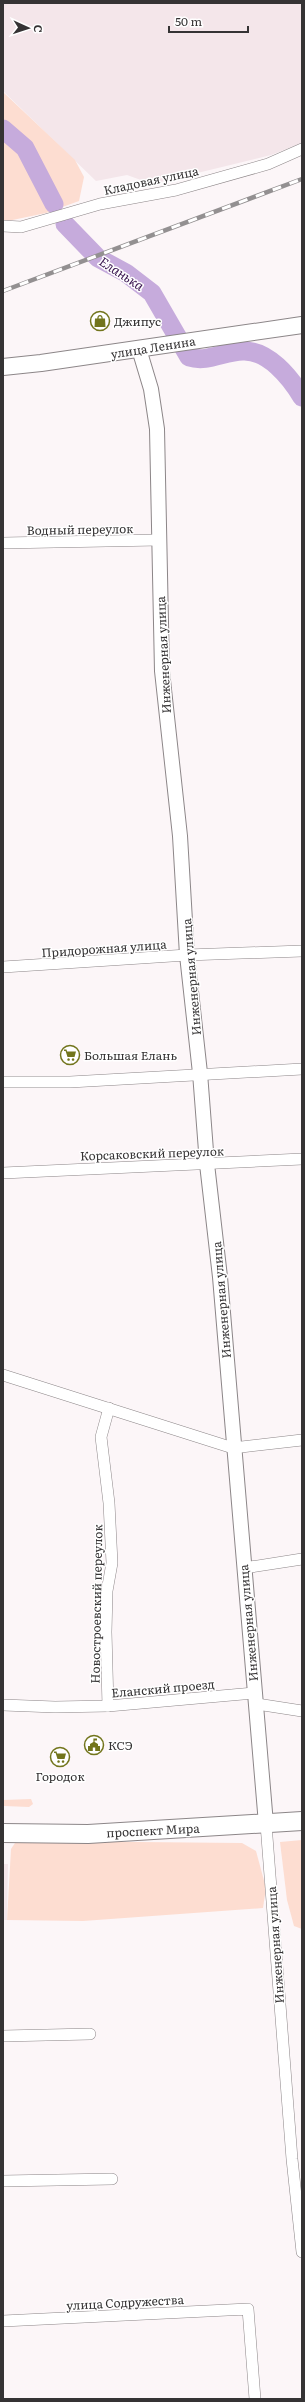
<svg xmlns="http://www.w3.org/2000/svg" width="305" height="2402" font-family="Literata,serif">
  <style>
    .built { fill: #f4e6ea }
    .green { fill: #fdddd1 }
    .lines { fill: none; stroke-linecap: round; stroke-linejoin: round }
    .river { stroke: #c6abdc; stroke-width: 19 }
    .minor-casing { stroke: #8c8688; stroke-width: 12 }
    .tertiary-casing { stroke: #8c8688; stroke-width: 16 }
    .secondary-casing { stroke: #8c8688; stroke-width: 18 }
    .primary-casing { stroke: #8c8688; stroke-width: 20 }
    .minor { stroke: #fff; stroke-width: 11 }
    .tertiary { stroke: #fff; stroke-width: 14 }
    .secondary { stroke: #fff; stroke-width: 16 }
    .primary { stroke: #fff; stroke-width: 18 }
    .rail-casing { stroke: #939091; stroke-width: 4.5 }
    .rail { stroke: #fff; stroke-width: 3; stroke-dasharray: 9; stroke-linecap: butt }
    .labels { text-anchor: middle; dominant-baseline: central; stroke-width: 3; stroke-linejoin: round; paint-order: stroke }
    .street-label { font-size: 12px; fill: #353334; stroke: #fff }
    .poi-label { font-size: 12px; fill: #353334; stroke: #fff; text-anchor: start }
    .water-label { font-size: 13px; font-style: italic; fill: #3a1650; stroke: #fff }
  </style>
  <rect width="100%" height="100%" fill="#fcf6f8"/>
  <g class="built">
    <path d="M 3,3 L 302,3 L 302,143 L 271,155 L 152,184 L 127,175 L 96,181 L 3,91 Z"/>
    <path d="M 3,1864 L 8,1864 L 7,1920 L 3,1920 Z"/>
  </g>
  <g class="green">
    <path d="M 3,92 L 75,160 L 84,177 L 79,201 L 46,213 L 3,222 Z"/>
    <path d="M 31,1799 L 33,1804 L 29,1807 L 4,1806 L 3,1813 L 3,1800 Z"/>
    <path d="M 302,1840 L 302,1929 L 294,1926 L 287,1900 L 280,1842 Z"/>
    <path d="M 33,1841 L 242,1843 L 256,1851 L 266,1888 L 263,1908 L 83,1921 L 7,1920 L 11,1849 L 15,1843 Z"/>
  </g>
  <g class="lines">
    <g class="river">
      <path d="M 3,129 L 25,148 L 54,204"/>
      <path d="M 65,224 L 98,258 L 126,273 L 152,293 L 189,357 C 208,363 224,351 243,351 C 268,350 290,377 302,397"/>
    </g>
    <defs>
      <g id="minor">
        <path d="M 3,226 L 21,227 L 100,204 L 176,190 L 268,164 L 302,149"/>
        <path d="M 3,543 L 158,540"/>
        <path d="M 3,967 L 187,955 L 302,951"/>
        <path d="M 3,1082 L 70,1082 L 302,1069"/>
        <path d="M 3,1173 L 302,1159"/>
        <path d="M 3,1375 L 233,1448 L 302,1440"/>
        <path d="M 244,1568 L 302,1559"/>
        <path d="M 257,1704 L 302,1711"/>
        <path d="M 3,1705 L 55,1707 L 108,1706 L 254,1693"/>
        <path d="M 108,1706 L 106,1632 L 107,1591 L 112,1563 L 109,1503 L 101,1437 L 109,1408"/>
        <path d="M 266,1824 L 292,2159 L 302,2252"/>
        <path d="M 3,2036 L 90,2034"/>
        <path d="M 3,2181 L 112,2179"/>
        <path d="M 3,2321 L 248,2309 L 255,2399"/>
      </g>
      <path id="tertiary" d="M 139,349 L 151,389 L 157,429 L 162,671 L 180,836 L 187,955 L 200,1073 L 207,1164 L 220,1277 L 266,1824"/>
      <path id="secondary" d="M 3,367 L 41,363 L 302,325"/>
      <path id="primary" d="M 3,1833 L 88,1834 L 302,1821"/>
    </defs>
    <use href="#minor" class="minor-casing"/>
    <use href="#tertiary" class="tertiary-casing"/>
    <use href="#secondary" class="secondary-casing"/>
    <use href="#primary" class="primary-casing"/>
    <use href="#minor" class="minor"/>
    <use href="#tertiary" class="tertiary"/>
    <use href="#secondary" class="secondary"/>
    <use href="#primary" class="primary"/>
    <defs>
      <path id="rail" d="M 3,291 L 302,179"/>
    </defs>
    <use href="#rail" class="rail-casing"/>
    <use href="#rail" class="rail"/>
  </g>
  <defs>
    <symbol id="shop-ring" viewBox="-11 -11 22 22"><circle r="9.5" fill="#fff" stroke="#72751c" stroke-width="1.5"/><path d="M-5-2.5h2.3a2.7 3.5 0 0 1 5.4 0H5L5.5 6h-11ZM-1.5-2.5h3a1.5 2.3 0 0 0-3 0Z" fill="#72751c"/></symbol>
    <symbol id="supermarket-ring" viewBox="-11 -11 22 22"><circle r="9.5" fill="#fff" stroke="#72751c" stroke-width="1.5"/><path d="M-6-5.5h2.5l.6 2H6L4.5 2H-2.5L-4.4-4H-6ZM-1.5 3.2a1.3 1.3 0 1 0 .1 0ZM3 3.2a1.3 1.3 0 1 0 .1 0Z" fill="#72751c"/></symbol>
    <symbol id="civic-ring" viewBox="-11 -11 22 22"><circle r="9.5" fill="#fff" stroke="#72751c" stroke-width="1.5"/><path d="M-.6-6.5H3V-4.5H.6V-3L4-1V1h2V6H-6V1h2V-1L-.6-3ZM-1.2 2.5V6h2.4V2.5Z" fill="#72751c"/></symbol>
  </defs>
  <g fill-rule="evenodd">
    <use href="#shop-ring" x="89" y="310" width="22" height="22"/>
    <use href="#supermarket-ring" x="59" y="1044" width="22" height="22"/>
    <use href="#civic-ring" x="83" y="1734" width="22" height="22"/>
    <use href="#supermarket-ring" x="49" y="1746" width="22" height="22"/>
  </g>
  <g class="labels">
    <g class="street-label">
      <text transform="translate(151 180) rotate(-12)">Кладовая улица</text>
      <text transform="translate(153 347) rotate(-9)">улица Ленина</text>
      <text transform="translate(80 529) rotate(-1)">Водный переулок</text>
      <text transform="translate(163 655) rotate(-93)">Инженерная улица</text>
      <text transform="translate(104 948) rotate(-4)">Придорожная улица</text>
      <text transform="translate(191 977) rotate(-95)">Инженерная улица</text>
      <text transform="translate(152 1153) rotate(-2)">Корсаковский переулок</text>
      <text transform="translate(221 1300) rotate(-95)">Инженерная улица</text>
      <text transform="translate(96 1604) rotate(-89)">Новостроевский переулок</text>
      <text transform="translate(248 1623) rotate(-95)">Инженерная улица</text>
      <text transform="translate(163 1688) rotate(-5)">Еланский проезд</text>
      <text transform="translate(153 1830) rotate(-3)">проспект Мира</text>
      <text transform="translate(275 1945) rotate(-94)">Инженерная улица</text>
      <text transform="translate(125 2302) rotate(-3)">улица Содружества</text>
    </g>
    <g class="poi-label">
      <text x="114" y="321">Джипус</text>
      <text x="84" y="1055">Большая Елань</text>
      <text x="108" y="1745">КСЭ</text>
      <text x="60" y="1776" text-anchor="middle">Городок</text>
    </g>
    <g class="water-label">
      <text transform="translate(122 273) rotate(33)">Еланька</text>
    </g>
  </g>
  <rect width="305" height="2402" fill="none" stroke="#353334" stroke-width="8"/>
  <g transform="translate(28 28) rotate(93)" stroke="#ffffff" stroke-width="3" paint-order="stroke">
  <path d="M0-3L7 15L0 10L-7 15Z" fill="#353334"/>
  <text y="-6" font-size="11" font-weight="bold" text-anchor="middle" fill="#353334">С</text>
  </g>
  <path d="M169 26v6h79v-6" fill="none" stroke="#353334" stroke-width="2"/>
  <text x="175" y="26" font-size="12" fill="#353334" stroke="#ffffff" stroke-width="3" paint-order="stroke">50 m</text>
</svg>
